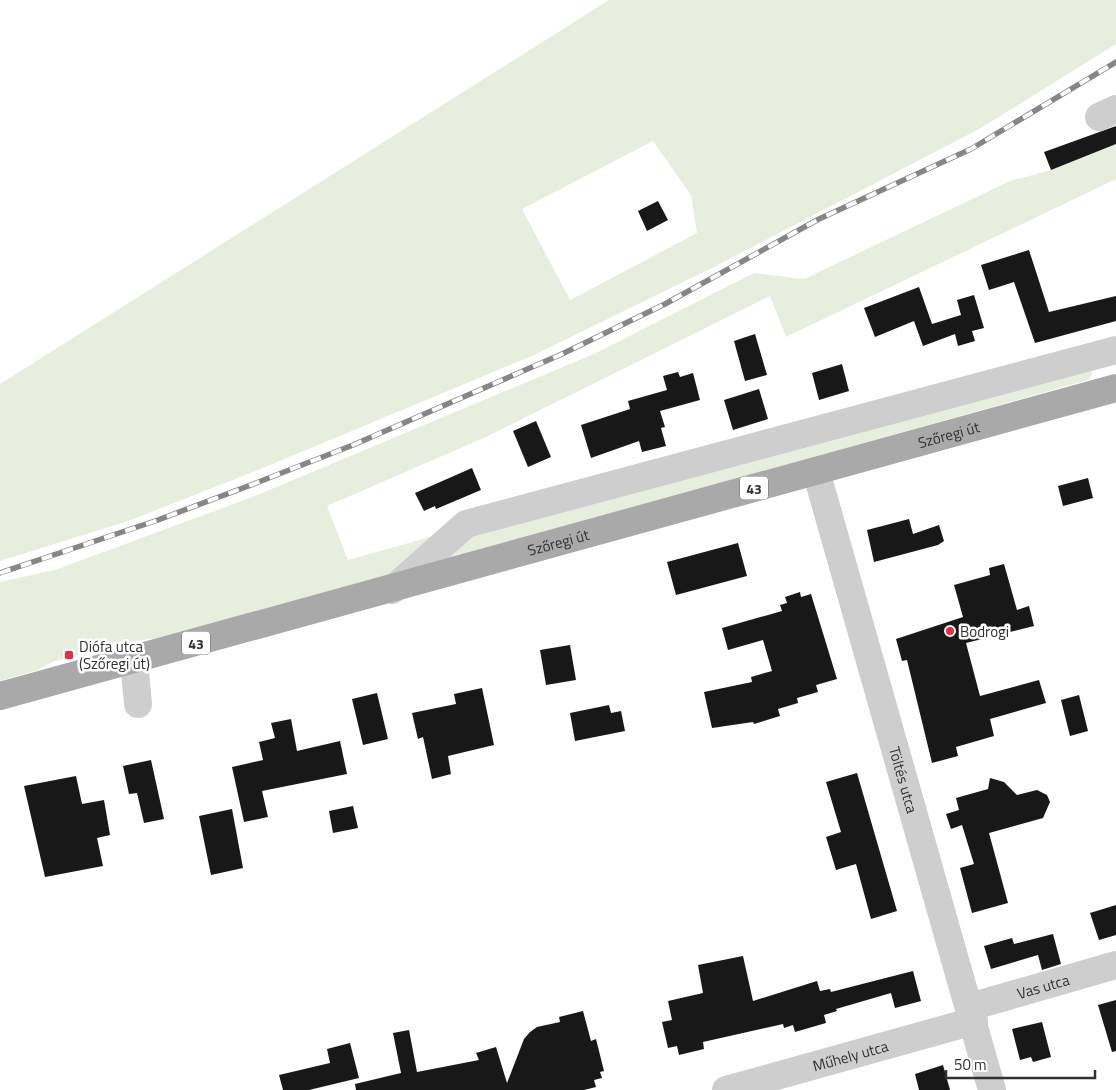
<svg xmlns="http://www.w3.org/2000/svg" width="1116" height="1090" font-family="'Titillium Web',sans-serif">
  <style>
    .green { fill: #e7eede; fill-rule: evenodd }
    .building { fill: #181818 }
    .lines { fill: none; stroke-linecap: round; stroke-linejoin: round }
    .minor { stroke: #cecece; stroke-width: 28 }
    .major { stroke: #a9a9a9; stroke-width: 28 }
    .rail-casing { stroke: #868686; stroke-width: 5.5 }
    .rail { stroke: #fff; stroke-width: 4; stroke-dasharray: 11; stroke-linecap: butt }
    .poi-dot { fill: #f2293e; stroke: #fff; stroke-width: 2 }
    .labels { text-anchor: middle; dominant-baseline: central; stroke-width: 5; stroke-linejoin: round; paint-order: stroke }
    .shield { fill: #fff; stroke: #6f6f6f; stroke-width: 1 }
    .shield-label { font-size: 14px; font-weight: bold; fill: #313131 }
    .street-label { font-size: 15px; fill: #313131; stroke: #fff }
    .poi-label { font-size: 15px; fill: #313131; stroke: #fff; text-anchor: start }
  </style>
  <rect width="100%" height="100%" fill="#fff"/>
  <g class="green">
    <path d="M 609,0 L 1116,0 L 1116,44 L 981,128 L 714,267 L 534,355 L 263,468 L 131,520 L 0,561 L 0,384 ZM 653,141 L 691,195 L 697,233 L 570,300 L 522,209 Z"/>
    <path d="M 1116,144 L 1116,179 L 786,337 L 770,296 L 486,437 L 327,506 L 348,560 L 448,532 L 409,569 L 158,638 L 125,642 L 52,662 L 38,670 L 0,681 L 0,582 L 55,570 L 255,496 L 596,353 L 754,273 L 804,279 L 1010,181 L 1051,170 Z"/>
    <path d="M 1078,367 L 1093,373 L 1088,380 L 436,563 L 468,529 Z"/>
  </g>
  <g class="building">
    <path d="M 1116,126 L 1116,144 L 1051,170 L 1044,152 Z"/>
    <path d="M 658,201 L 668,220 L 647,231 L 638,211 Z"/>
    <path d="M 1029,250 L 1049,312 L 1116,296 L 1116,321 L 1035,343 L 1014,282 L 989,290 L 981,265 Z"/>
    <path d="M 919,287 L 932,324 L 961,315 L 957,300 L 974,295 L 984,328 L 972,331 L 975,341 L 958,346 L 955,334 L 923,346 L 914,321 L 875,337 L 864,308 Z"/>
    <path d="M 755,334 L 767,375 L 745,381 L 734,341 Z"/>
    <path d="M 842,364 L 849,391 L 819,400 L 812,373 Z"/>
    <path d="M 678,372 L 680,377 L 693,373 L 700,400 L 660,411 L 665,427 L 661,428 L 666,446 L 642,452 L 639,441 L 591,458 L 581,425 L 630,409 L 628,401 L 667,390 L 663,376 Z"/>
    <path d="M 759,389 L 768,419 L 733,430 L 724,400 Z"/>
    <path d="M 536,421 L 551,457 L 528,467 L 513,431 Z"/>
    <path d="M 472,468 L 481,490 L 436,509 L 435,506 L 424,511 L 415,493 Z"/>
    <path d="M 1088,478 L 1093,498 L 1063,506 L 1058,486 Z"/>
    <path d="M 909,519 L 913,534 L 939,525 L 944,541 L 938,545 L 874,562 L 867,530 Z"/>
    <path d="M 738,543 L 747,576 L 676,595 L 667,562 Z"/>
    <path d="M 1004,564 L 1017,610 L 1029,606 L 1034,626 L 966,643 L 980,696 L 1039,680 L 1046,703 L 990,719 L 994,736 L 956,747 L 958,756 L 932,763 L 907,660 L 902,661 L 896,639 L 963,617 L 954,585 L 990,575 L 989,568 Z"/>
    <path d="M 800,592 L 801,597 L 811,594 L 837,679 L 816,685 L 818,692 L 797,698 L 798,703 L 778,709 L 780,716 L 754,724 L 753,722 L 712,728 L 704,692 L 752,682 L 751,677 L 772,671 L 763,640 L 728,650 L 722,628 L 782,611 L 780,605 L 787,603 L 785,597 Z"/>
    <path d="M 570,645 L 576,680 L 546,685 L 540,650 Z"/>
    <path d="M 482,688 L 494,745 L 448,756 L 451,774 L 432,779 L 423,737 L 418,739 L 412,713 L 456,704 L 454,694 Z"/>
    <path d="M 377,693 L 388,739 L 363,745 L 352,699 Z"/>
    <path d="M 1079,695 L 1088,731 L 1070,736 L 1061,700 Z"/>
    <path d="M 609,705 L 611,713 L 621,711 L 625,731 L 575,741 L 570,713 Z"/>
    <path d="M 291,719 L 297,751 L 340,741 L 347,774 L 262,791 L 268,817 L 244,822 L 232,767 L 263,760 L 259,742 L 275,738 L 271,723 Z"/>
    <path d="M 151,760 L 164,819 L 144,823 L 137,793 L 129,794 L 123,766 Z"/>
    <path d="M 857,773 L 897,911 L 871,919 L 856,864 L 836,870 L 826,837 L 841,832 L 826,782 Z"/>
    <path d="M 76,776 L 82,804 L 104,800 L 110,835 L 97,838 L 103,866 L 45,877 L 24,786 Z"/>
    <path d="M 990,778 L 1004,782 L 1017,795 L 1037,790 L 1047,795 L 1050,802 L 1043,818 L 989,833 L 1008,903 L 972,913 L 960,868 L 974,864 L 962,825 L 951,829 L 946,814 L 959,810 L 956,798 L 988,789 Z"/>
    <path d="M 353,806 L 358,828 L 333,833 L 329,811 Z"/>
    <path d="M 232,809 L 243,868 L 211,875 L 199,816 Z"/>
    <path d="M 1116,905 L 1116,935 L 1099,940 L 1090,913 Z"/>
    <path d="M 1053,934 L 1061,964 L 1042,970 L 1038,955 L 991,969 L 984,946 L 1012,938 L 1014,944 Z"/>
    <path d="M 743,956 L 753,1001 L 817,981 L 820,991 L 830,989 L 831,992 L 913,971 L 921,1001 L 895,1008 L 891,993 L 836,1009 L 837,1011 L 824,1015 L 826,1023 L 795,1032 L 793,1025 L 784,1028 L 783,1024 L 703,1042 L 704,1049 L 679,1055 L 677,1046 L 668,1048 L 662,1022 L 672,1020 L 668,1001 L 703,993 L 698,965 Z"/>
    <path d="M 1116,1000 L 1116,1051 L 1112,1052 L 1098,1005 Z"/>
    <path d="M 583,1011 L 591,1041 L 596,1039 L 604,1071 L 600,1072 L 602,1078 L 594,1080 L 596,1087 L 584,1090 L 356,1090 L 355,1084 L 401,1073 L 393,1033 L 409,1030 L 417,1072 L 479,1060 L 476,1053 L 496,1047 L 507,1083 L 524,1039 L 530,1032 L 537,1027 L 560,1022 L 559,1017 Z"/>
    <path d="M 1042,1022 L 1051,1057 L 1033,1062 L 1031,1057 L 1020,1060 L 1012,1029 Z"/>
    <path d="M 350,1043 L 359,1078 L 309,1090 L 283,1090 L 279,1075 L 330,1063 L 327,1049 Z"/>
    <path d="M 943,1065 L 950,1090 L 919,1090 L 915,1074 Z"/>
  </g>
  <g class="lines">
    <g class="minor">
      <path d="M 1099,117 L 1116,109"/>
      <path id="s1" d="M 816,471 L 992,1090"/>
      <path d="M 392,590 L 466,524 L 1116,350"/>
      <path d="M 134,660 L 138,704"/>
      <path id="s2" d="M 970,1007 L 1116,965"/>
      <path id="s3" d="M 726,1090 L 974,1021"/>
    </g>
    <path class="major" id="s4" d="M 0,696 L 1116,388"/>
    <defs>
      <path id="rail" d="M 0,573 L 158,520 L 256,483 L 353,445 L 562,354 L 665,304 L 819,219 L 971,149 L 1116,62"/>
    </defs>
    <use href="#rail" class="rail-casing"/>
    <use href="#rail" class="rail"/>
  </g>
  <g class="poi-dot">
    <circle cx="950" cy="631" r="5"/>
    <rect x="64" y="650" width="10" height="10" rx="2.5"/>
  </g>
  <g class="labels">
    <g class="shield">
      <rect x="740" y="476.5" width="28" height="23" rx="4"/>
      <rect x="182" y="631.5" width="28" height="23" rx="4"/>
    </g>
    <g class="shield-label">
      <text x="754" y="488">43</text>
      <text x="196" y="643">43</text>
    </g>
    <g class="street-label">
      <text stroke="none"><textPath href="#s4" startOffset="984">Szőregi út</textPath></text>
      <text stroke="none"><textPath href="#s4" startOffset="579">Szőregi út</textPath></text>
      <text stroke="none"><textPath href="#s1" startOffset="321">Töltés utca</textPath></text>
      <text stroke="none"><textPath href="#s2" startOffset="76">Vas utca</textPath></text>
      <text stroke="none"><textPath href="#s3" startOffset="129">Műhely utca</textPath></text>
    </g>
    <g class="poi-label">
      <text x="960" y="631">Bodrogi</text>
      <text x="79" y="646">Diófa utca<tspan x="79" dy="17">(Szőregi út)</tspan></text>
    </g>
  </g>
  <path d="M946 1070v8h149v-8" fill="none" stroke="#313131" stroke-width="2.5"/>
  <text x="954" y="1070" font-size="15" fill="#313131" stroke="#ffffff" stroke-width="4" paint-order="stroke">50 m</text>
</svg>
